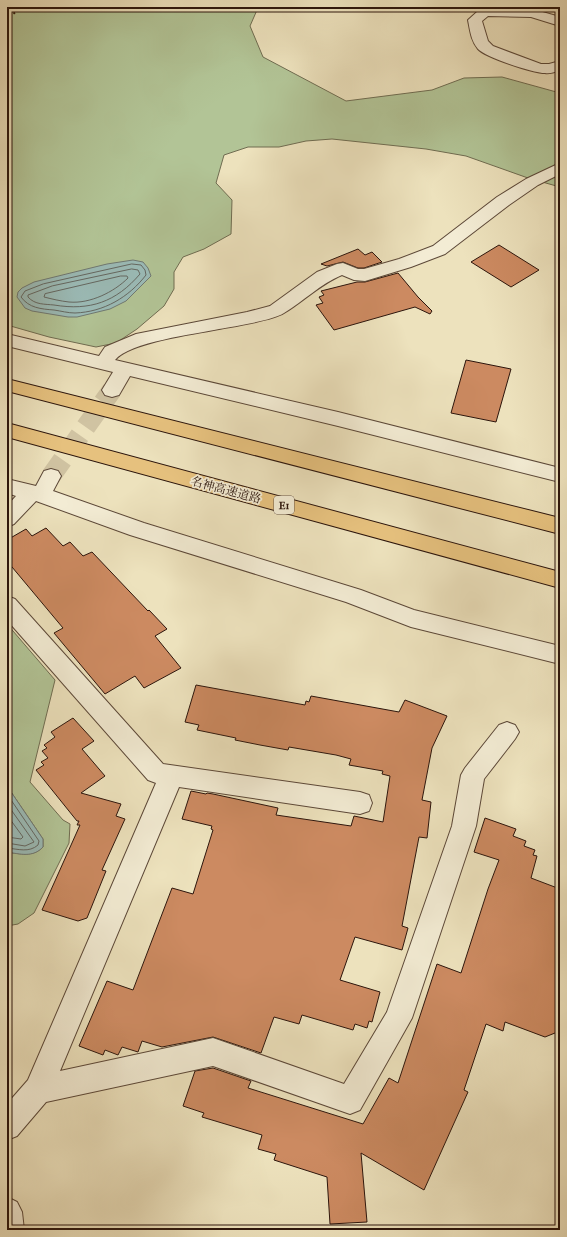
<svg xmlns="http://www.w3.org/2000/svg" width="567" height="1237" font-family="'IM FELL French Canon','Noto Serif JP',serif">
  <style>
    .green { fill: #b2c496; stroke: #6f6c51 }
    .water { fill: #9bbcb8; stroke: #6f7973 }
    .lines { fill: none; stroke-linecap: round; stroke-linejoin: round }
    .shore { stroke: #646862; stroke-width: 1 }
    .building { fill: #cc8a61; stroke: #2c150c }
    .minor-tunnel { stroke: #d0c3a2; stroke-width: 20; stroke-dasharray: 20 10; stroke-linecap: butt }
    .minor-casing { stroke: #5c4838; stroke-width: 2 }
    .highway-casing { stroke: #2c150c; stroke-width: 2 }
    .path { stroke: #2c150c; stroke-width: 2; stroke-dasharray: 2 1.5; stroke-linecap: butt }
    .minor { fill: #f3ecd4; fill-rule: evenodd }
    .highway { fill: #e6c17e; fill-rule: evenodd }
    .labels { text-anchor: middle; dominant-baseline: central; stroke-width: 3.5; stroke-linejoin: round; paint-order: stroke }
    .shield { fill: #f3ecd4; stroke: #685648; stroke-width: 1 }
    .shield-label { font-size: 11px; font-weight: bold; fill: #2c150c }
    .street-label { font-size: 12px; fill: #2c150c; stroke: #f3ecd4 }
  </style>
  <rect width="100%" height="100%" fill="#ede2bd"/>
  <filter id="stains"><feTurbulence type="fractalNoise" baseFrequency=".005" numOctaves="4"/><feColorMatrix values="0 0 0 0 .2 0 0 0 0 .09 0 0 0 0 .02 0 0 0 .5 -.17"/></filter>
  <radialGradient id="worn" r=".72"><stop offset=".6" stop-color="#630" stop-opacity="0"/><stop offset="1" stop-color="#630" stop-opacity=".3"/></radialGradient>
  <g class="green">
    <path d="M 7,7 L 265,7 L 257,10 L 250,26 L 263,57 L 346,101 L 432,90 L 464,78 L 502,77 L 560,93 L 560,187 L 528,178 L 466,156 L 426,149 L 332,139 L 306,141 L 279,147 L 248,147 L 224,155 L 216,183 L 232,200 L 231,234 L 204,249 L 183,257 L 174,272 L 174,289 L 164,306 L 137,329 L 116,343 L 96,347 L 49,337 L 7,325 Z"/>
    <path d="M 7,624 L 55,680 L 30,782 L 63,820 L 70,824 L 69,843 L 34,913 L 18,924 L 7,926 L 7,852 C 21,854 33,857 43,847 L 43,839 L 7,786 Z"/>
  </g>
  <g class="water">
    <path d="M 133,260 L 143,262 L 148,268 L 151,276 L 126,301 L 110,309 L 77,317 L 68,317 L 32,311 L 25,308 L 17,297 L 18,292 L 22,288 L 34,282 L 107,264 Z"/>
    <path d="M 7,786 L 43,839 L 43,847 C 33,858 20,854 7,852 Z"/>
  </g>
  <g class="lines">
    <g class="shore">
      <path d="M 132,264 L 141,265 L 145,270 L 146,275 C 129,297 104,312 75,313 C 68,313 61,311 54,310 C 41,309 29,308 21,297 L 25,291 L 43,284 Z"/>
      <path d="M 132,269 L 138,270 L 140,274 C 116,302 90,311 54,305 C 45,304 35,305 28,297 L 28,295 L 52,286 Z"/>
      <path d="M 121,276 L 127,276 L 128,278 C 114,292 90,304 69,302 C 60,301 52,299 44,297 L 45,294 Z"/>
      <path d="M 7,794 L 39,841 L 38,845 C 29,853 18,849 7,848"/>
      <path d="M 7,804 L 34,842 L 25,846 L 7,843"/>
      <path d="M 7,815 L 23,837 L 21,839 L 7,837"/>
    </g>
  </g>
  <g class="building">
    <path d="M 499,245 L 539,270 L 511,287 L 471,262 Z"/>
    <path d="M 358,249 L 365,255 L 372,252 L 382,262 L 364,268 L 358,268 L 343,262 L 327,266 L 321,264 Z"/>
    <path d="M 398,273 L 418,297 L 432,311 L 430,314 L 415,307 L 334,330 L 316,305 L 323,303 L 319,297 L 324,295 L 321,291 L 357,282 L 365,282 Z"/>
    <path d="M 466,360 L 511,369 L 496,422 L 451,413 Z"/>
    <path d="M 46,528 L 63,546 L 70,542 L 83,556 L 92,552 L 148,611 L 149,610 L 167,629 L 155,636 L 181,668 L 144,688 L 135,676 L 105,694 L 54,633 L 63,628 L 7,561 L 7,540 L 26,529 L 32,536 Z"/>
    <path d="M 196,685 L 305,705 L 306,701 L 309,702 L 311,696 L 399,712 L 405,700 L 447,716 L 432,748 L 422,800 L 431,802 L 427,838 L 419,837 L 402,926 L 408,928 L 402,950 L 355,937 L 340,980 L 380,992 L 372,1022 L 369,1021 L 367,1028 L 355,1024 L 353,1030 L 302,1015 L 299,1024 L 274,1017 L 261,1053 L 213,1037 L 162,1047 L 142,1041 L 138,1052 L 122,1047 L 118,1055 L 105,1050 L 103,1055 L 79,1046 L 107,981 L 133,990 L 172,888 L 193,894 L 213,830 L 211,829 L 212,826 L 182,819 L 191,791 L 206,794 L 207,793 L 213,794 L 278,808 L 276,815 L 351,826 L 354,816 L 383,822 L 390,776 L 382,774 L 383,771 L 349,765 L 351,759 L 336,755 L 289,747 L 288,750 L 260,745 L 235,740 L 236,738 L 197,730 L 199,725 L 185,722 Z"/>
    <path d="M 73,718 L 94,741 L 82,749 L 105,776 L 81,793 L 121,804 L 116,816 L 125,819 L 102,870 L 106,871 L 87,918 L 78,921 L 42,910 L 80,825 L 77,825 L 79,821 L 77,821 L 36,770 L 44,765 L 41,762 L 48,758 L 42,751 L 47,748 L 44,745 L 55,737 L 51,732 Z"/>
    <path d="M 485,818 L 516,829 L 513,836 L 526,841 L 524,846 L 535,850 L 533,855 L 537,856 L 531,878 L 560,889 L 560,1031 L 545,1037 L 505,1022 L 503,1031 L 486,1024 L 464,1090 L 468,1092 L 424,1190 L 361,1153 L 367,1222 L 330,1224 L 327,1177 L 274,1160 L 276,1154 L 258,1149 L 262,1135 L 202,1117 L 204,1113 L 183,1106 L 195,1071 L 213,1068 L 251,1081 L 248,1088 L 363,1124 L 389,1078 L 398,1083 L 437,964 L 461,973 L 488,889 L 499,860 L 474,852 Z"/>
  </g>
  <g class="lines">
    <path class="minor-tunnel" d="M 51,476 L 112,390"/>
    <defs>
      <g id="minor">
        <path d="M 477,7 L 532,9 L 560,17 L 560,26 L 531,17 L 488,16 L 482,21 L 488,41 L 493,46 L 541,64 L 549,64 L 560,61 L 560,70 C 555,72 550,74 545,73 C 533,73 485,57 478,49 C 471,41 470,30 468,20 L 478,11 Z"/>
        <path d="M 560,163 L 560,174 L 538,185 L 509,205 L 445,254 L 411,267 L 365,281 L 354,280 L 342,275 C 320,284 304,301 284,313 C 271,321 235,326 219,329 C 196,334 129,342 115,360 L 338,412 L 560,468 L 560,482 L 338,426 L 130,376 L 119,395 L 112,397 L 105,395 L 102,390 L 113,372 L 7,346 L 7,334 L 99,356 L 105,347 L 136,334 L 247,312 L 270,306 L 317,272 L 337,264 L 343,263 L 358,269 L 364,269 L 399,259 L 433,246 L 497,197 L 526,179 Z"/>
        <path d="M 51,469 L 58,471 L 61,476 L 53,491 L 144,523 L 361,590 L 414,610 L 560,646 L 560,664 L 411,627 L 346,602 L 130,535 L 36,501 L 14,524 L 7,527 L 7,506 L 16,496 L 7,493 L 7,479 L 36,486 L 44,471 Z"/>
        <path d="M 7,596 L 15,599 L 163,764 L 360,792 L 369,795 L 372,803 L 369,811 L 360,814 L 179,787 L 60,1071 L 213,1038 L 344,1084 L 387,1012 L 452,826 L 461,775 L 465,768 L 499,725 L 507,722 L 515,725 L 519,732 L 515,739 L 484,779 L 476,826 L 412,1018 L 360,1110 L 350,1114 L 213,1066 L 46,1102 L 17,1136 L 7,1140 L 7,1104 L 28,1080 L 156,783 L 148,780 L 7,620 Z"/>
        <path d="M 7,1197 L 17,1202 L 22,1212 L 24,1230 L 7,1230 Z"/>
      </g>
      <g id="highway">
        <path d="M 7,379 L 560,518 L 560,534 L 7,391 Z"/>
        <path d="M 7,423 L 560,572 L 560,588 L 7,437 Z"/>
      </g>
    </defs>
    <use href="#minor" class="minor-casing"/>
    <use href="#highway" class="highway-casing"/>
    <path class="path" d="M 9,7 L 15,14"/>
    <use href="#minor" class="minor"/>
    <use href="#highway" class="highway"/>
  </g>
  <g class="labels">
    <rect class="shield" x="274" y="496" width="20" height="18" rx="3"/>
    <g class="shield-label">
      <text x="284" y="505">E1</text>
    </g>
    <g class="street-label">
      <text transform="translate(226 490) rotate(15)">名神高速道路</text>
    </g>
  </g>
  <rect width="567" height="1237" fill="none" stroke="#ede2bd" stroke-width="24"/>
  <rect x="8" y="8" width="551" height="1221" fill="none" stroke="#2c150c" stroke-width="2"/>
  <rect x="12" y="12" width="543" height="1213" fill="none" stroke="#2c150c"/>
  <rect width="100%" height="100%" filter="url(#stains)"/>
  <rect width="100%" height="100%" fill="url(#worn)"/>
</svg>
